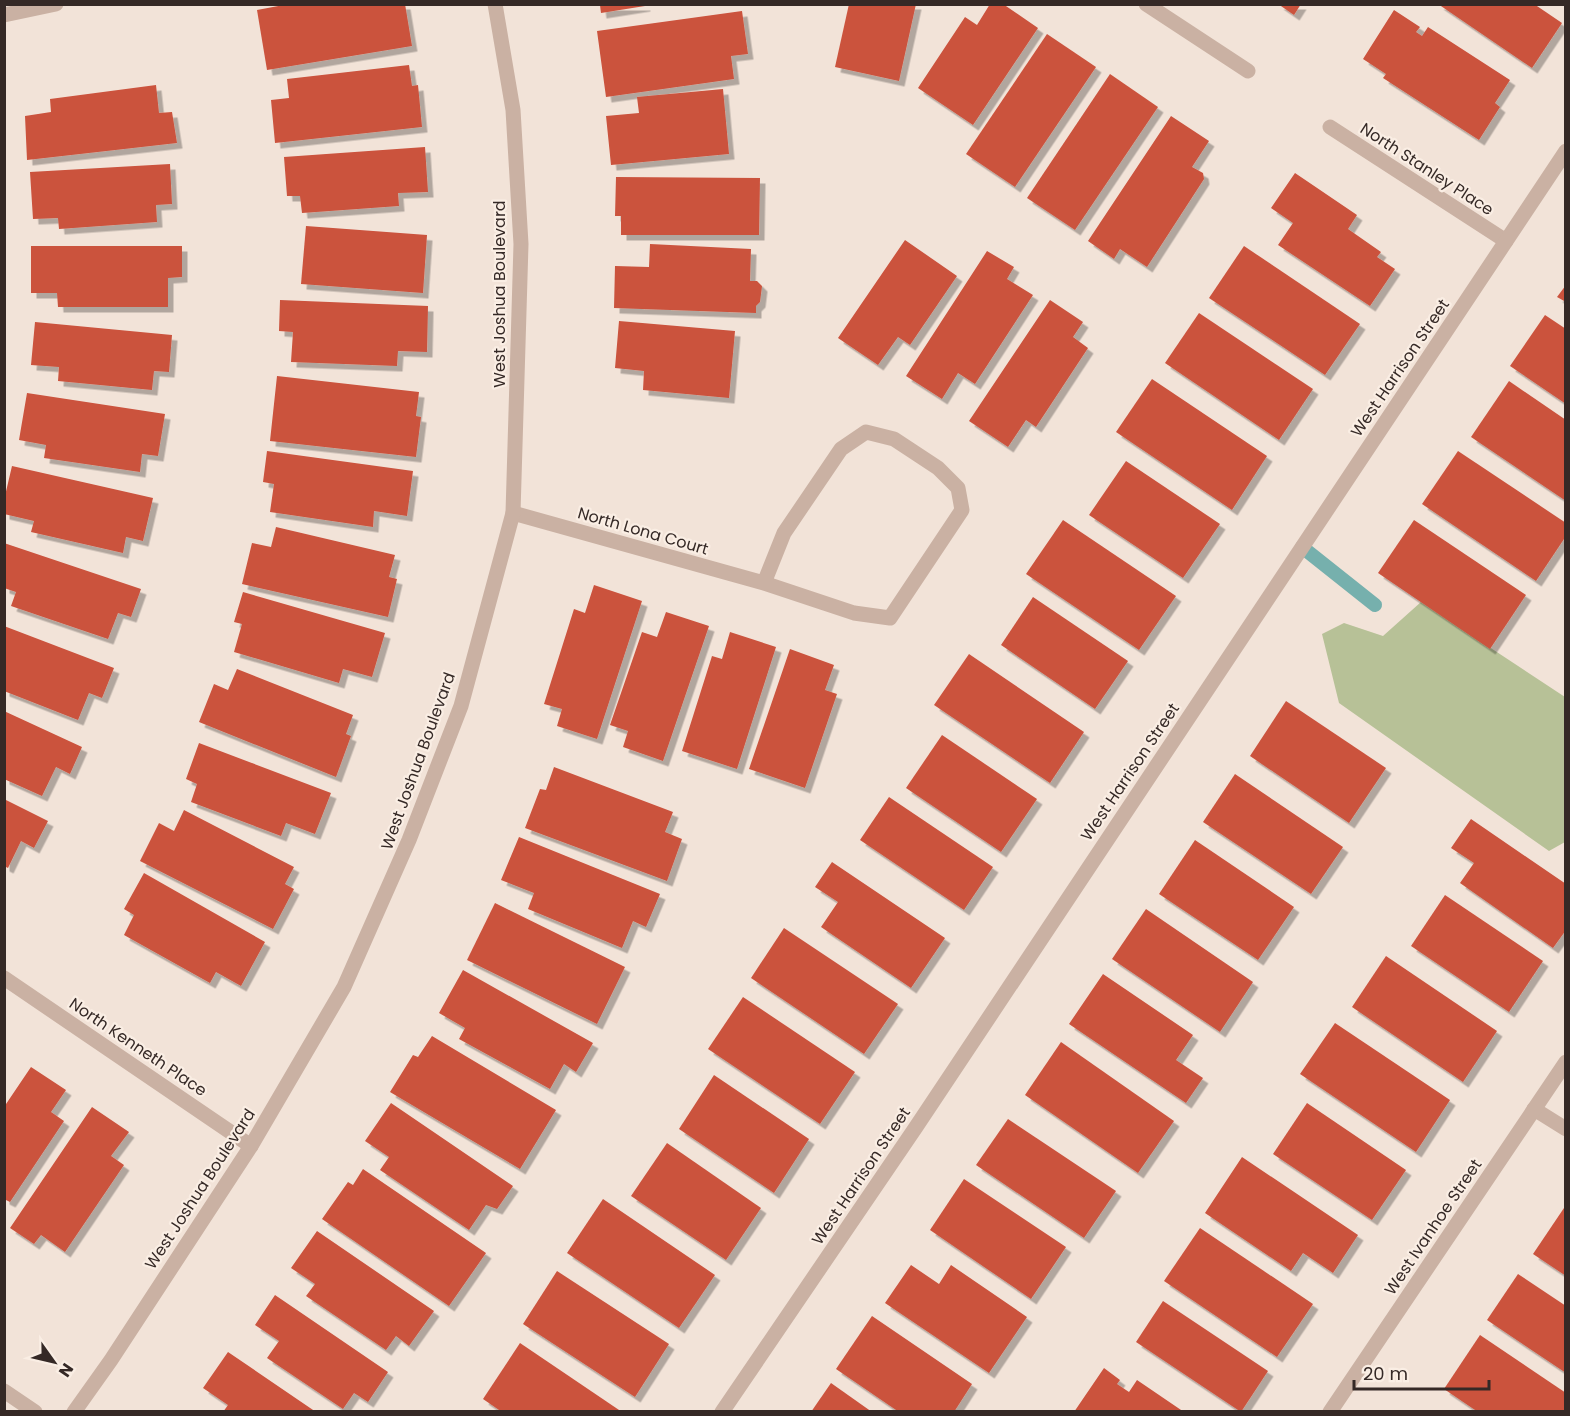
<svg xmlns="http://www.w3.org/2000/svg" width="1570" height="1416" font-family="Poppins,sans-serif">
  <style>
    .green { fill: #b7c197 }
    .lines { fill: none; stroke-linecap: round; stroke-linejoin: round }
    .stream { stroke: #76b0ad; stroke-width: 14 }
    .building { fill: #cb523d; filter: url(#shadow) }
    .minor { stroke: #cab1a3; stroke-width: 15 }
    .tertiary { stroke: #cab1a3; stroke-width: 15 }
    .labels { text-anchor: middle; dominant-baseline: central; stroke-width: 4.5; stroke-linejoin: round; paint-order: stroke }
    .street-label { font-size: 16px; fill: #352926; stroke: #faeee4 }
  </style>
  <defs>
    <filter id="shadow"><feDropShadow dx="5.5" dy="5.5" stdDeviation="0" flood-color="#0004"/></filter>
  </defs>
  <rect width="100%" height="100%" fill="#f2e3d8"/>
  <path class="green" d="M 1421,602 L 1565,697 L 1565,842 L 1549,851 L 1339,703 L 1322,634 L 1344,623 L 1383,636 Z"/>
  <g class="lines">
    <path class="stream" d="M 1302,547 L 1375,605"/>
  </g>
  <g class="building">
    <path d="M 289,4 L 405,4 L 412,46 L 267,70 L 257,10 Z"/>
    <path d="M 849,4 L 916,4 L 899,81 L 835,67 Z"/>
    <path d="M 990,4 L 1003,4 L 1038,28 L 973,125 L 918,88 L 965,17 L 977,25 Z"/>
    <path d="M 1278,4 L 1301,4 L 1294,15 Z"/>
    <path d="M 1438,4 L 1534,4 L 1562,23 L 1532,68 Z"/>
    <path d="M 600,5 L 645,5 L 645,6 L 601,13 Z"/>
    <path d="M 1394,10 L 1420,27 L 1416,32 L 1422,36 L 1428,27 L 1510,80 L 1495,103 L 1500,107 L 1479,140 L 1383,78 L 1386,74 L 1363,59 Z"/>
    <path d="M 742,11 L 748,54 L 731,56 L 734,79 L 606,97 L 597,31 Z"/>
    <path d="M 1047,34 L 1096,67 L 1015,187 L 966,154 Z"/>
    <path d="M 409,65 L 412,86 L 418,85 L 422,127 L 275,143 L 271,100 L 289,98 L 287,79 Z"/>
    <path d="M 1110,74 L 1158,107 L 1075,230 L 1027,198 Z"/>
    <path d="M 156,85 L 159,113 L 172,112 L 177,143 L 27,160 L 25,116 L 51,112 L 50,99 Z"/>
    <path d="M 723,89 L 729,154 L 611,165 L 606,116 L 639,113 L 637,97 Z"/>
    <path d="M 1171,116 L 1209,141 L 1192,167 L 1203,173 L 1204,179 L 1147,267 L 1120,249 L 1114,259 L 1088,241 Z"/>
    <path d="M 425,147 L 428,192 L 398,193 L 399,206 L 302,213 L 300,196 L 287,196 L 284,157 Z"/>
    <path d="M 170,164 L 172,204 L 156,205 L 157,222 L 59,229 L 58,218 L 33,219 L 30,172 Z"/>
    <path d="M 1295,173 L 1357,215 L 1348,229 L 1381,252 L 1377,257 L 1395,269 L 1370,306 L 1278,245 L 1293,223 L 1271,208 Z"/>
    <path d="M 616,177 L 760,178 L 759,235 L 621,235 L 621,216 L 615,216 Z"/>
    <path d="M 306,226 L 427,235 L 423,293 L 301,284 Z"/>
    <path d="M 905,240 L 957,276 L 910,345 L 898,337 L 878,365 L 838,338 Z"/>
    <path d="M 650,244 L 751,249 L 750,281 L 757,281 L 762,286 L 760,302 L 756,306 L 756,313 L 614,308 L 615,266 L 649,267 Z"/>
    <path d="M 31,246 L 182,246 L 182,277 L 168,278 L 168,307 L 58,307 L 57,293 L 31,293 Z"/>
    <path d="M 1244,246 L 1360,324 L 1325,375 L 1209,298 Z"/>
    <path d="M 987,251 L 1014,267 L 1007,279 L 1033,295 L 975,384 L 958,373 L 942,399 L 906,376 Z"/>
    <path d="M 1566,285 L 1566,302 L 1557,297 Z"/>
    <path d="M 280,300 L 428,306 L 427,352 L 398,351 L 397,366 L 291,362 L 293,332 L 279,331 Z"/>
    <path d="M 1050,300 L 1083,322 L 1073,337 L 1088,348 L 1036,427 L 1026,420 L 1008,447 L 969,421 Z"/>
    <path d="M 1199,313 L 1313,389 L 1279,440 L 1165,363 Z"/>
    <path d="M 1545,315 L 1566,329 L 1566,404 L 1510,366 Z"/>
    <path d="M 619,321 L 735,331 L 729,398 L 643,390 L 644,371 L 615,368 Z"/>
    <path d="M 35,322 L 172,335 L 169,372 L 154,371 L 152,390 L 58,381 L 59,367 L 31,365 Z"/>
    <path d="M 277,376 L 419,392 L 416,416 L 421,417 L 416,457 L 270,441 Z"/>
    <path d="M 1152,379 L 1267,456 L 1232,510 L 1116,432 Z"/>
    <path d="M 1509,381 L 1566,420 L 1566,501 L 1471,437 Z"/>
    <path d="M 27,393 L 165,414 L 158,456 L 142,454 L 140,472 L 44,458 L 46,445 L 19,440 Z"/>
    <path d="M 267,451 L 413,471 L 407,516 L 374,511 L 373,527 L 270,512 L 274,484 L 263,482 Z"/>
    <path d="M 1458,451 L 1566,523 L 1566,536 L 1536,581 L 1422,504 Z"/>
    <path d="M 1126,461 L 1220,524 L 1183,578 L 1089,515 Z"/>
    <path d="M 12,466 L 153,498 L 143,541 L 126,537 L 123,553 L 31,532 L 34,521 L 4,514 L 4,500 Z"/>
    <path d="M 1063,520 L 1176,596 L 1139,650 L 1026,574 Z"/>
    <path d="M 1414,520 L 1526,595 L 1490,649 L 1378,573 Z"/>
    <path d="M 276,527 L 395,555 L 389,577 L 397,579 L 388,617 L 242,584 L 252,543 L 271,547 Z"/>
    <path d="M 4,543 L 141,589 L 131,617 L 118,613 L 108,639 L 11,606 L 16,592 L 4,588 Z"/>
    <path d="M 594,585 L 642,601 L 597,739 L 557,726 L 562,709 L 544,704 L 574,609 L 585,613 Z"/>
    <path d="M 243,592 L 385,633 L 372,677 L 343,669 L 339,683 L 234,652 L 242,624 L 234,622 Z"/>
    <path d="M 1033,597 L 1128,661 L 1095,709 L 1001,645 Z"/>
    <path d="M 666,612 L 709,626 L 663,761 L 623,747 L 628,731 L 610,725 L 642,632 L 657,637 Z"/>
    <path d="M 4,626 L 114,668 L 102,698 L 89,693 L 78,720 L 4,691 Z"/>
    <path d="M 730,632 L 776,647 L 737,769 L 682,751 L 712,656 L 722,659 Z"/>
    <path d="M 790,649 L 834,665 L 825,690 L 837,694 L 805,788 L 749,769 Z"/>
    <path d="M 969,654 L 1084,732 L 1050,783 L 934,705 Z"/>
    <path d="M 237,669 L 353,715 L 346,734 L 351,736 L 336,777 L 199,722 L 214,684 L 228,690 Z"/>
    <path d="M 1286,701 L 1386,768 L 1349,823 L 1250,756 Z"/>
    <path d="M 4,711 L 82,747 L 70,774 L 56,767 L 42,796 L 4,779 Z"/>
    <path d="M 942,735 L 1037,799 L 1001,852 L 906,788 Z"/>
    <path d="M 199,743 L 331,793 L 315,834 L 286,823 L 281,836 L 191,802 L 197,784 L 186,779 Z"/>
    <path d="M 554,767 L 673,812 L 665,832 L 682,839 L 667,881 L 525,828 L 540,789 L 546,790 Z"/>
    <path d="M 1235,774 L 1343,847 L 1311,894 L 1203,822 Z"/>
    <path d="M 889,797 L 993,867 L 964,910 L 860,840 Z"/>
    <path d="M 4,799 L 48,821 L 34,848 L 21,841 L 8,868 L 4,866 Z"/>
    <path d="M 184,810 L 294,867 L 285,884 L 294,889 L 273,929 L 140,861 L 159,823 L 174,831 Z"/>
    <path d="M 1471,819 L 1566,884 L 1566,930 L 1553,948 L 1460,883 L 1474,863 L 1451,848 Z"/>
    <path d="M 519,837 L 660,894 L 646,927 L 633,921 L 622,948 L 528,909 L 534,893 L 501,880 Z"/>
    <path d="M 1195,840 L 1294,907 L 1258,960 L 1159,894 Z"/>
    <path d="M 832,862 L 945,938 L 911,988 L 821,927 L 838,902 L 815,887 Z"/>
    <path d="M 144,873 L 265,942 L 241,986 L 216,972 L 210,983 L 124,935 L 134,915 L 124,909 Z"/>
    <path d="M 1445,895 L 1543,961 L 1509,1012 L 1411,946 Z"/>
    <path d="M 495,903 L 625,967 L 597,1024 L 467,960 Z"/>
    <path d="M 1146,909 L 1253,982 L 1220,1032 L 1112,959 Z"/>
    <path d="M 784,928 L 898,1004 L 864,1054 L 751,978 Z"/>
    <path d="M 1386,956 L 1497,1031 L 1463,1082 L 1352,1007 Z"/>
    <path d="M 463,970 L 593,1043 L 576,1072 L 564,1064 L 550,1089 L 459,1039 L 465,1028 L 439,1013 Z"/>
    <path d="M 1103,974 L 1193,1035 L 1176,1060 L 1203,1078 L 1186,1103 L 1069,1024 Z"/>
    <path d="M 743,997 L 855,1072 L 820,1124 L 708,1049 Z"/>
    <path d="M 1335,1023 L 1450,1100 L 1416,1152 L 1300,1074 Z"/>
    <path d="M 432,1036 L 556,1110 L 520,1169 L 390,1092 L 413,1055 L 418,1057 Z"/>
    <path d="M 1061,1042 L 1174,1121 L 1138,1173 L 1025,1095 Z"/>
    <path d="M 31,1067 L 66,1090 L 51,1112 L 64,1121 L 10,1202 L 4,1199 L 4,1107 Z"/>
    <path d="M 714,1075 L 809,1139 L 774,1193 L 679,1129 Z"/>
    <path d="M 391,1103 L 513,1186 L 497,1209 L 486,1205 L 469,1230 L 380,1170 L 389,1157 L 365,1141 Z"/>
    <path d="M 1307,1103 L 1406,1170 L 1372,1220 L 1273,1154 Z"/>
    <path d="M 92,1107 L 129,1132 L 111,1156 L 124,1165 L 65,1252 L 41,1235 L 34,1244 L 10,1228 Z"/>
    <path d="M 1008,1119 L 1116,1191 L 1084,1238 L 976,1165 Z"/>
    <path d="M 667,1143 L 761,1208 L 726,1260 L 631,1196 Z"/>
    <path d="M 1242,1157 L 1358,1235 L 1333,1273 L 1303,1253 L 1291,1271 L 1205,1213 Z"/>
    <path d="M 363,1169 L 486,1253 L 449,1306 L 322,1219 L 348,1182 L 353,1185 Z"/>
    <path d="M 964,1179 L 1066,1247 L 1031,1299 L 930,1230 Z"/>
    <path d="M 603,1199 L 715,1275 L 679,1328 L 567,1253 Z"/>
    <path d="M 1566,1205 L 1566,1276 L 1533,1254 Z"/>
    <path d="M 1200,1228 L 1313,1304 L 1277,1357 L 1164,1281 Z"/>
    <path d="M 317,1231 L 434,1311 L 409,1346 L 396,1336 L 386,1350 L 306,1296 L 315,1284 L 291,1268 Z"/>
    <path d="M 911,1265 L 939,1284 L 951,1265 L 1027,1317 L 989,1373 L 885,1303 Z"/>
    <path d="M 557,1271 L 669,1344 L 635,1397 L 523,1324 Z"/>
    <path d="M 1518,1274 L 1566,1306 L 1566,1373 L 1487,1320 Z"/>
    <path d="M 275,1295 L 388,1372 L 368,1402 L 354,1393 L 343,1409 L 267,1358 L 279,1341 L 255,1325 Z"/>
    <path d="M 1163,1301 L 1268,1371 L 1241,1412 L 1136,1342 Z"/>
    <path d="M 872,1316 L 972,1384 L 954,1412 L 899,1412 L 836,1369 Z"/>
    <path d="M 1480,1335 L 1566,1393 L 1566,1412 L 1478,1412 L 1444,1389 Z"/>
    <path d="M 520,1343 L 622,1412 L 502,1412 L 483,1399 Z"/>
    <path d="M 228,1352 L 316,1412 L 223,1412 L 228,1405 L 203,1388 Z"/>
    <path d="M 1104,1368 L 1120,1380 L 1117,1384 L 1129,1392 L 1137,1380 L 1184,1412 L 1074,1412 Z"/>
    <path d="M 831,1383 L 872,1412 L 811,1412 Z"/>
  </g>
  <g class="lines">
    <g class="minor">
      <path d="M 1146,4 L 1248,71"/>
      <path d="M 4,15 L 56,4"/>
      <path d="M 1330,127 L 1506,241"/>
      <path d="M 513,513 L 764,583 L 854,613 L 890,618 L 962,510 L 958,488 L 938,468 L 894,439 L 866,432 L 841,449 L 784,533 L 764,583"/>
      <path d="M 4,978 L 251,1146"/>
      <path d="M 1534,1109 L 1566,1129"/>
      <path d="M 722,1412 L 916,1127 L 1566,151"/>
      <path d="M 1330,1412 L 1566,1062"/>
    </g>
    <g class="tertiary">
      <path d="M 4,1391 L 35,1412"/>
      <path d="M 74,1412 L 111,1360 L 251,1146 L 344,987 L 409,840 L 461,706 L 513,513 L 521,244 L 513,110 L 495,4"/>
    </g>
  </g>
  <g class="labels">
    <g class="street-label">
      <text transform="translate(1427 169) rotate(33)">North Stanley Place</text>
      <text transform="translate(499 294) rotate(-90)">West Joshua Boulevard</text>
      <text transform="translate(1400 368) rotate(-56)">West Harrison Street</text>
      <text transform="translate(643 531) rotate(16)">North Lona Court</text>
      <text transform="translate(418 761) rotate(-70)">West Joshua Boulevard</text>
      <text transform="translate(1130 772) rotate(-56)">West Harrison Street</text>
      <text transform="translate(138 1047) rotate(34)">North Kenneth Place</text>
      <text transform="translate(861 1176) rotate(-56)">West Harrison Street</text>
      <text transform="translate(200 1189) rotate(-57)">West Joshua Boulevard</text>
      <text transform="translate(1433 1227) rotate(-56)">West Ivanhoe Street</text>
    </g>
  </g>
  <rect width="1570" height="1416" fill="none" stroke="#352926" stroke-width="12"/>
  <g transform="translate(54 1362) rotate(124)" stroke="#faeee4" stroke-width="4.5" paint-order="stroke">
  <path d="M0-4.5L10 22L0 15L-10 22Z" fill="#352926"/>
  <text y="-9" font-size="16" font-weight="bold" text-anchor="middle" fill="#352926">N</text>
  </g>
  <path d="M1354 1380v9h135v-9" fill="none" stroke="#352926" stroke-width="3"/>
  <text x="1363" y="1380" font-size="18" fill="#352926" stroke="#faeee4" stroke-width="4.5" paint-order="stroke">20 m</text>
</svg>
